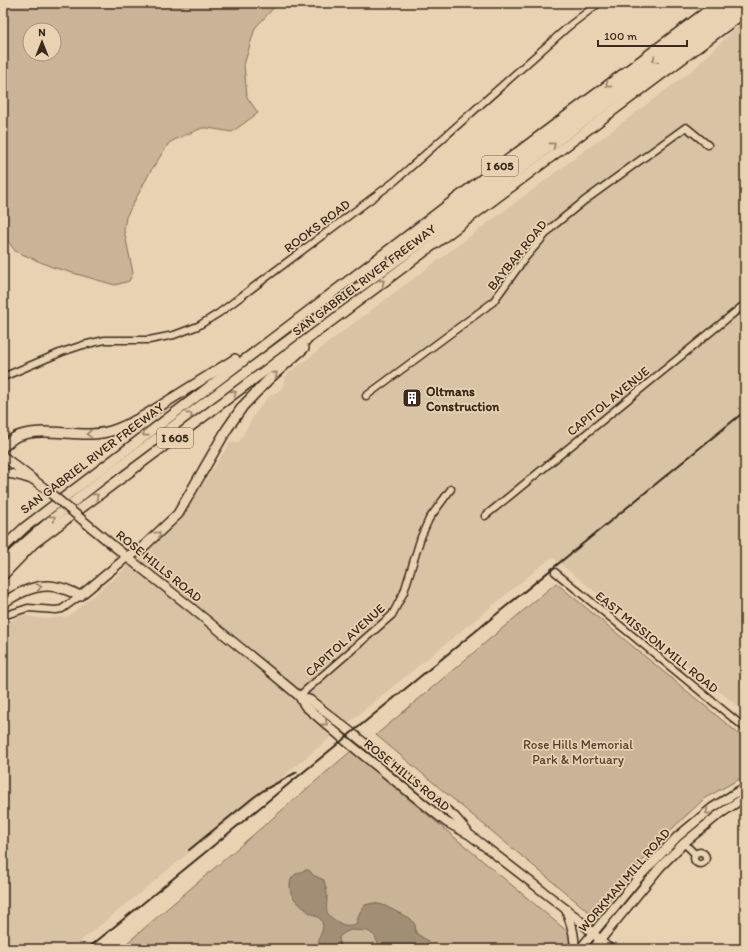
<svg xmlns="http://www.w3.org/2000/svg" width="748" height="952" font-family="Itim,sans-serif">
  <style>
    .built { fill: #d8c3a4 }
    .green { fill: #c9b497; stroke: #826f5a; fill-rule: evenodd }
    .water { fill: #a18e75; stroke: #786652 }
    .lines { fill: none; stroke-linecap: round; stroke-linejoin: round }
    .minor-casing { stroke: #3b2a1e; stroke-width: 9 }
    .major-casing { stroke: #3b2a1e; stroke-width: 11 }
    .highway-casing { stroke: #3b2a1e; stroke-width: 12 }
    .minor { stroke: #e8d2b1; stroke-width: 6 }
    .major { stroke: #e8d2b1; stroke-width: 8 }
    .highway { stroke: #e8d2b1; stroke-width: 9 }
    .rail { stroke: #3b2a1e; stroke-width: 2 }
    .major-bridge-casing { stroke: #3b2a1e; stroke-width: 11; stroke-linecap: butt }
    .major-bridge { stroke: #e8d2b1; stroke-width: 8 }
    .oneway { stroke: #927e68 }
    .labels { text-anchor: middle; dominant-baseline: central; stroke-width: 3.5; stroke-linejoin: round; paint-order: stroke }
    .shield { fill: #e8d2b1; stroke: #6f5c4a; stroke-width: 1 }
    .shield-label { font-size: 12px; font-weight: bold; fill: #3b2a1e }
    .street-label { font-size: 13px; fill: #3b2a1e; stroke: #e8d2b1 }
    .poi-label { font-size: 13px; font-weight: bold; fill: #3b2a1e; stroke: #e8d2b1; text-anchor: start }
    .park-label { font-size: 13px; fill: #503f30; stroke: #e8d2b1 }
  </style>
  <rect width="100%" height="100%" fill="#e8d2b1"/>
  <filter id="ink" filterUnits="userSpaceOnUse"><feTurbulence type="fractalNoise" baseFrequency=".025" numOctaves="2"/><feDisplacementMap in="SourceGraphic" scale="8" xChannelSelector="R" yChannelSelector="G"/><feConvolveMatrix kernelMatrix="1 2 1 2 8 2 1 2 1" color-interpolation-filters="sRGB"/></filter>
  <g filter="url(#ink)">
    <path class="built" d="M 745,19 L 745,712 L 552,557 L 71,949 L 3,949 L 3,626 L 21,615 L 45,619 L 69,616 L 154,544 L 194,498 L 230,443 L 239,442 L 254,415 L 268,397 L 280,390 L 283,386 L 286,376 L 289,373 L 350,326 L 694,69 Z"/>
    <g class="green">
      <path d="M 3,3 L 278,3 L 255,28 L 244,65 L 247,97 L 258,113 L 232,132 L 208,128 L 202,128 L 176,139 L 169,143 L 150,172 L 126,217 L 124,230 L 133,273 L 129,281 L 115,285 L 52,267 L 15,251 L 3,234 ZM 30,30 L 54,30 L 54,54 L 30,54 Z"/>
      <path d="M 556,583 L 745,739 L 745,776 L 705,798 L 659,841 L 595,917 L 376,735 Z"/>
      <path d="M 351,751 L 574,937 L 566,949 L 120,949 Z"/>
    </g>
    <path class="water" d="M 305,870 L 309,870 L 313,875 L 324,880 C 325,885 327,890 327,896 C 327,911 323,913 338,922 C 344,926 349,926 356,924 L 360,912 L 365,905 L 373,903 L 383,905 L 411,919 L 415,925 L 416,933 L 428,941 L 429,949 L 380,949 L 375,936 L 368,931 L 351,930 L 344,933 L 339,937 L 340,946 L 339,949 L 320,949 C 315,936 326,932 322,922 C 320,917 314,915 310,913 C 302,906 289,898 290,886 C 290,875 296,874 305,870 Z"/>
    <g class="lines">
      <defs>
        <g id="minor">
          <path d="M 3,377 L 62,352 L 83,345 L 105,340 L 149,340 L 174,335 L 198,326 L 219,313 L 395,181 L 569,26 L 599,3"/>
          <path d="M 366,396 L 493,302 L 525,258 L 552,227 L 584,201 L 686,127 L 708,145"/>
          <path d="M 485,516 L 745,304"/>
          <path d="M 555,572 L 745,728"/>
          <path d="M 3,617 L 6,615 L 28,608 L 56,610 L 62,609 L 80,596"/>
          <path d="M 299,696 L 392,615 L 404,592 L 421,537 L 429,519 L 451,489"/>
          <path d="M 684,843 L 695,854"/>
          <circle cx="700" cy="858" r="6"/>
          <path d="M 600,940 L 612,949"/>
        </g>
        <g id="major">
          <path d="M 3,456 L 43,487"/>
          <path d="M 3,474 C 12,473 21,476 30,479"/>
          <path d="M 92,528 L 127,557 L 188,605 L 269,671 L 299,696 L 305,706 L 347,742 L 446,822 L 470,835 L 576,917 L 600,940"/>
          <path d="M 80,596 L 127,557"/>
          <path d="M 299,696 L 310,700 L 352,733 L 455,817 L 467,831"/>
          <path d="M 566,909 C 570,923 576,935 574,949"/>
          <path d="M 580,949 L 640,876 L 677,837 L 712,808 L 745,787"/>
          <path d="M 593,949 L 642,889 L 661,866 L 684,843 L 717,816 L 745,797"/>
        </g>
        <g id="highway">
          <path d="M 393,256 L 482,188 L 732,3"/>
          <path d="M 3,447 C 7,444 12,438 18,436 C 49,425 83,441 114,430 C 133,423 151,412 168,401 C 190,387 213,373 235,359"/>
          <path d="M 3,548 L 24,528 L 478,182 L 718,3"/>
          <path d="M 127,557 L 141,549 L 178,514 L 227,429 L 243,406 L 269,379 L 304,348"/>
          <path d="M 3,563 C 37,531 72,502 109,474 L 345,298 L 450,222 L 575,128 L 745,3"/>
          <path d="M 3,575 L 33,544 L 745,12"/>
          <path d="M 3,603 C 18,593 38,583 56,587 C 65,588 72,592 80,596"/>
        </g>
      </defs>
      <use href="#minor" class="minor-casing"/>
      <use href="#major" class="major-casing"/>
      <use href="#highway" class="highway-casing"/>
      <use href="#minor" class="minor"/>
      <use href="#major" class="major"/>
      <use href="#highway" class="highway"/>
      <g class="rail">
        <path d="M 189,850 L 254,797 L 264,790 L 297,772"/>
        <path d="M 87,949 L 745,411"/>
      </g>
      <defs>
        <path id="major-bridge" d="M 43,487 L 92,528"/>
      </defs>
      <use href="#major-bridge" class="major-bridge-casing"/>
      <use href="#major-bridge" class="major-bridge"/>
    </g>
    <defs><path id="oneway-chevron" d="M-2-3.5L2.5 0L-2 3.5" fill="none" stroke-width="1.6" stroke-linecap="round" stroke-linejoin="round"/></defs>
    <g class="oneway">
      <use href="#oneway-chevron" transform="translate(655 60) rotate(143)"/>
      <use href="#oneway-chevron" transform="translate(608 85) rotate(143)"/>
      <use href="#oneway-chevron" transform="translate(553 145) rotate(-37)"/>
      <use href="#oneway-chevron" transform="translate(382 282) rotate(-37)"/>
      <use href="#oneway-chevron" transform="translate(275 374) rotate(-42)"/>
      <use href="#oneway-chevron" transform="translate(234 393) rotate(-37)"/>
      <use href="#oneway-chevron" transform="translate(190 415) rotate(-37)"/>
      <use href="#oneway-chevron" transform="translate(89 434) rotate(178)"/>
      <use href="#oneway-chevron" transform="translate(145 434) rotate(143)"/>
      <use href="#oneway-chevron" transform="translate(96 496) rotate(-37)"/>
      <use href="#oneway-chevron" transform="translate(53 518) rotate(-39)"/>
      <use href="#oneway-chevron" transform="translate(158 534) rotate(-43)"/>
      <use href="#oneway-chevron" transform="translate(39 587) rotate(-13)"/>
      <use href="#oneway-chevron" transform="translate(325 723) rotate(40)"/>
      <use href="#oneway-chevron" transform="translate(708 812) rotate(142)"/>
    </g>
  </g>
  <defs>
    <symbol id="building-square" viewBox="-11 -11 22 22"><rect x="-9" y="-9" width="18" height="18" rx="4" fill="#3b2a1e" stroke="#e8d2b1"/><path d="M-4-6H4V6H1V3H-1V6H-4ZM-2.5-4.3h1.7v1.8h-1.7ZM.8-4.3h1.7v1.8H.8ZM-2.5-1h1.7V.8h-1.7ZM.8-1h1.7V.8H.8Z" fill="#fff"/></symbol>
  </defs>
  <g fill-rule="evenodd">
    <use href="#building-square" x="401" y="387" width="22" height="22"/>
  </g>
  <g class="labels">
    <g class="shield">
      <rect x="482" y="156" width="36" height="20" rx="3"/>
      <rect x="157" y="428" width="36" height="20" rx="3"/>
    </g>
    <g class="shield-label">
      <text x="500" y="166">I 605</text>
      <text x="175" y="438">I 605</text>
    </g>
    <g class="street-label">
      <text transform="translate(317 226) rotate(-37)">ROOKS ROAD</text>
      <text transform="translate(517 255) rotate(-51)">BAYBAR ROAD</text>
      <text transform="translate(364 280) rotate(-37)">SAN GABRIEL RIVER FREEWAY</text>
      <text transform="translate(608 401) rotate(-39)">CAPITOL AVENUE</text>
      <text transform="translate(92 458) rotate(-37)">SAN GABRIEL RIVER FREEWAY</text>
      <text transform="translate(159 566) rotate(39)">ROSE HILLS ROAD</text>
      <text transform="translate(345 640) rotate(-42)">CAPITOL AVENUE</text>
      <text transform="translate(657 642) rotate(39)">EAST MISSION MILL ROAD</text>
      <text transform="translate(407 775) rotate(39)">ROSE HILLS ROAD</text>
      <text transform="translate(624 880) rotate(-49)">WORKMAN MILL ROAD</text>
    </g>
    <g class="poi-label">
      <text x="426" y="391">Oltmans<tspan x="426" dy="15">Construction</tspan></text>
    </g>
    <g class="park-label">
      <text x="578" y="744">Rose Hills Memorial<tspan x="578" dy="15">Park &amp; Mortuary</tspan></text>
    </g>
  </g>
  <rect width="748" height="952" fill="none" stroke="#e8d2b1" stroke-width="16"/>
  <rect x="8" y="8" width="732" height="936" fill="none" stroke="#3b2a1e" stroke-width="1.5" filter="url(#ink)"/>
  <g transform="translate(42 42)"><circle r="19" fill="#e8d2b1" stroke="#a38f76"/>
  <path d="M0-3L7 15L0 10L-7 15Z" fill="#3b2a1e"/>
  <text y="-6" font-size="11" font-weight="bold" text-anchor="middle" fill="#3b2a1e">N</text>
  </g>
  <path d="M598 40v6h89v-6" fill="none" stroke="#3b2a1e" stroke-width="2"/>
  <text x="604" y="40" font-size="12" fill="#3b2a1e" stroke="#e8d2b1" stroke-width="3" paint-order="stroke">100 m</text>
</svg>
